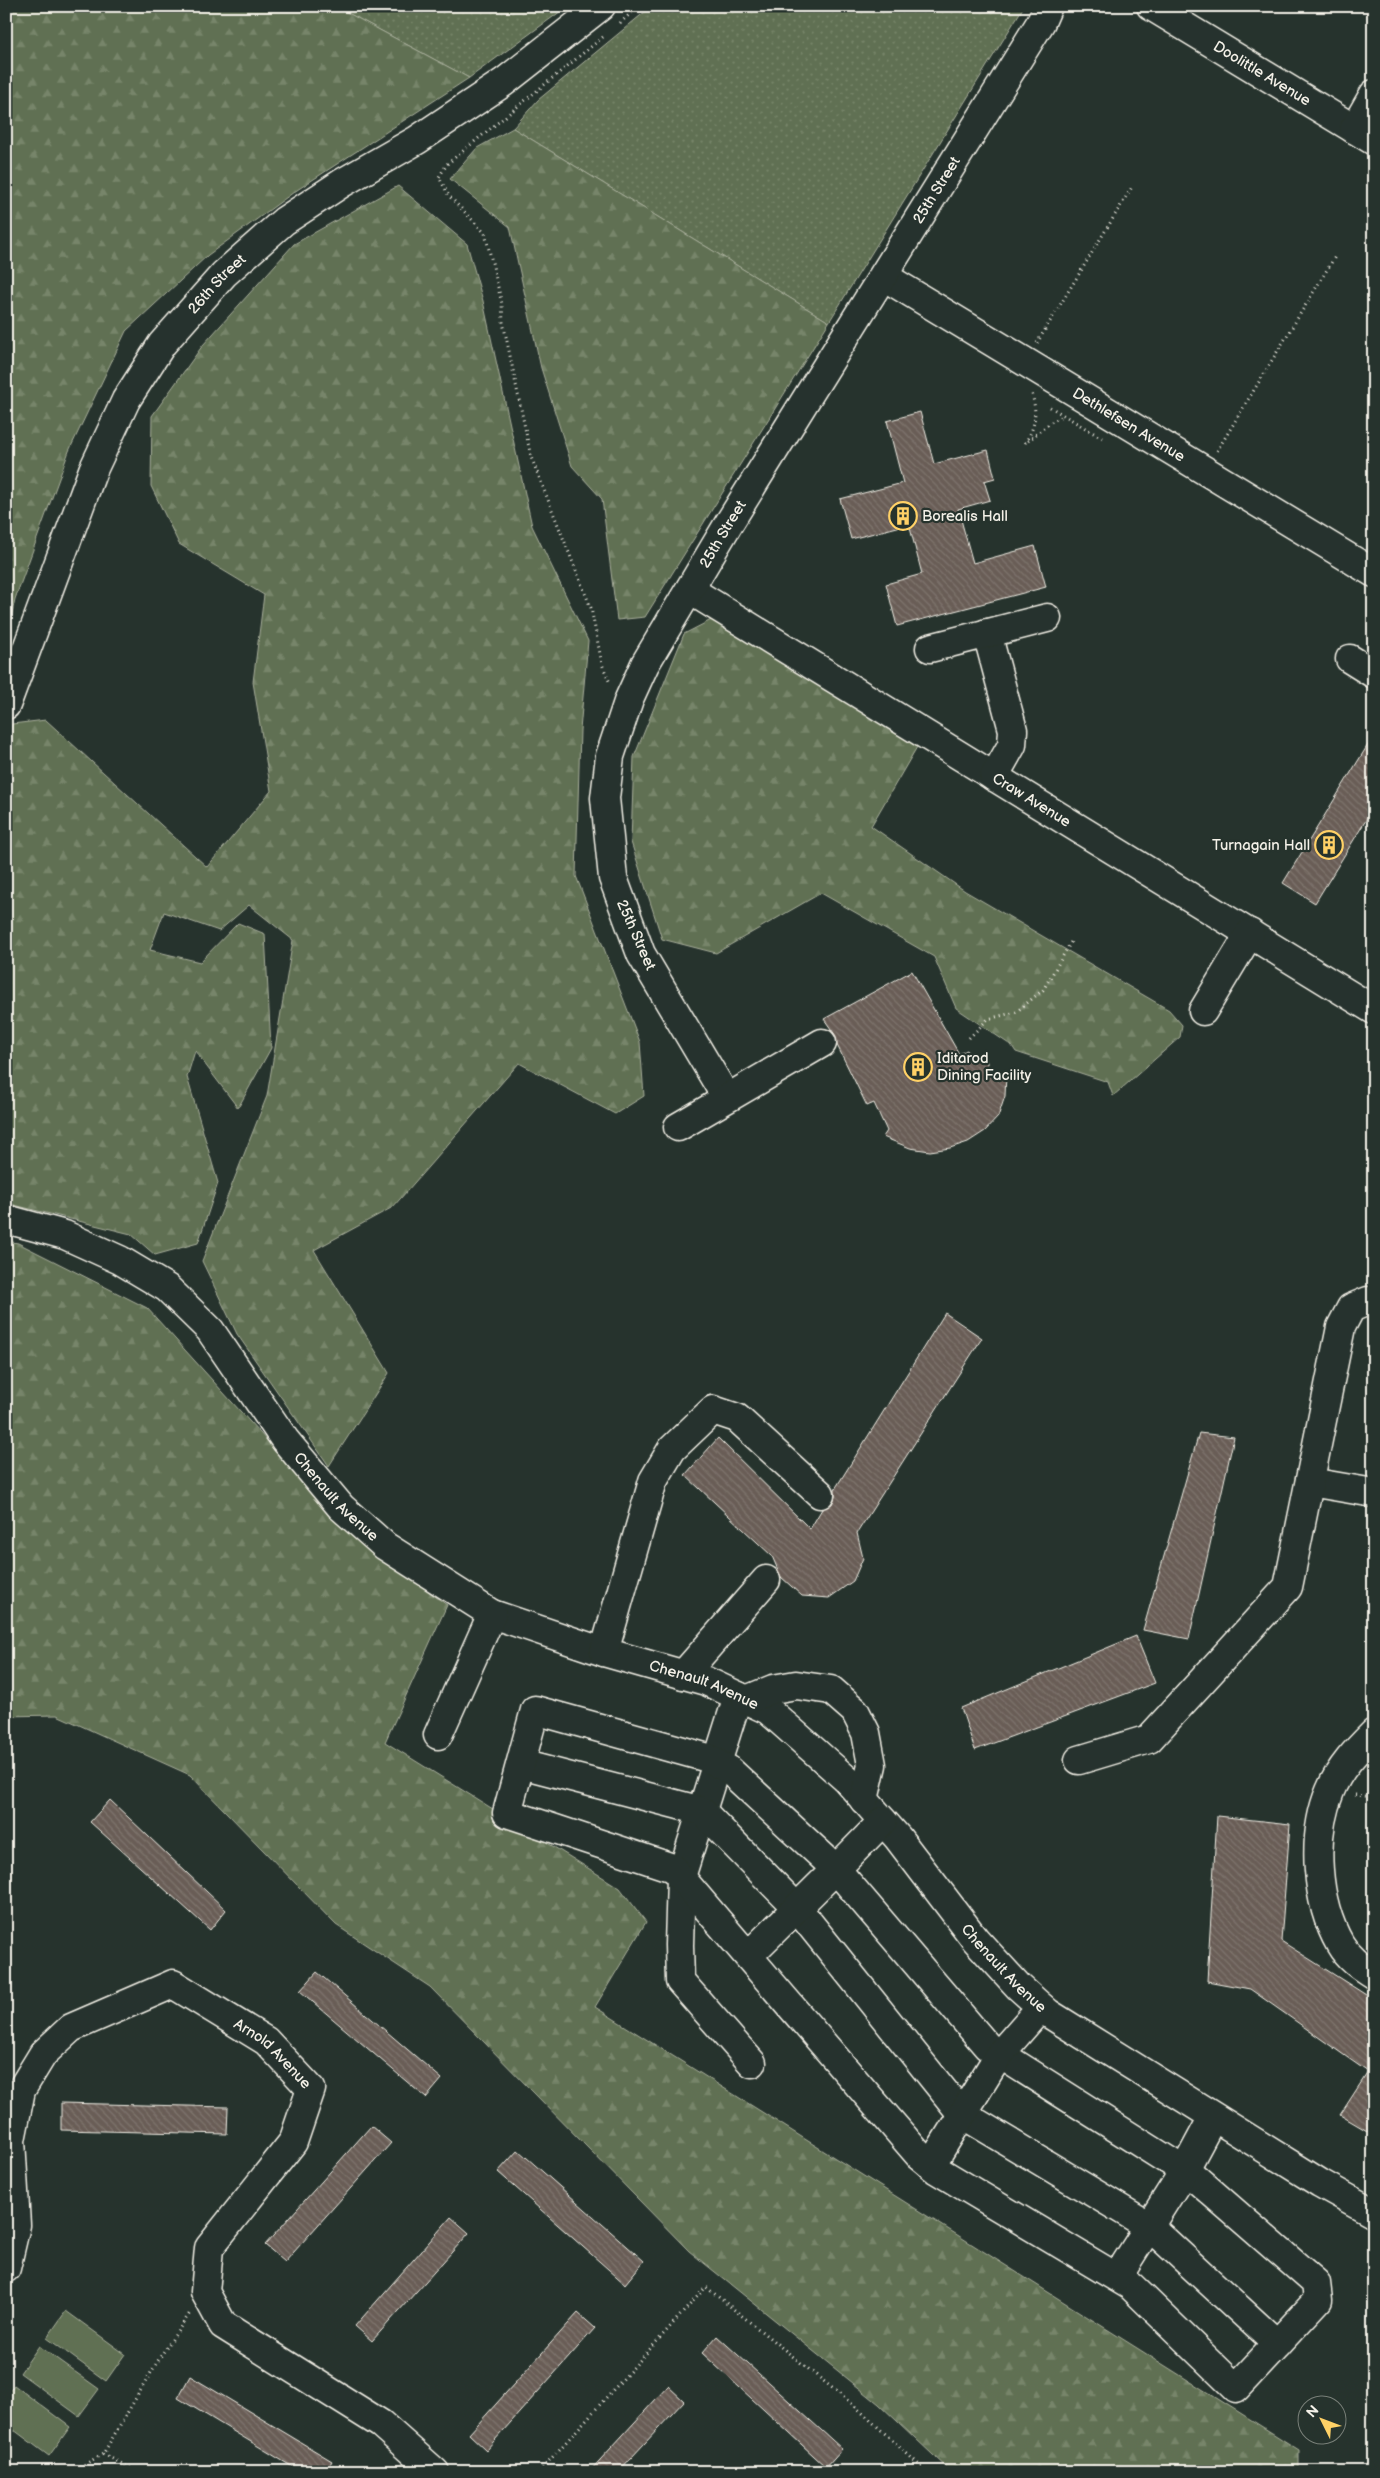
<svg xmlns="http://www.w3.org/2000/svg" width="1380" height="2478" font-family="'Balsamiq Sans',sans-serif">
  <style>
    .grass { fill: url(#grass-dots); stroke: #aab09d }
    .forest { fill: url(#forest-firs); stroke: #aab09d }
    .pitch { fill: #607052; stroke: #aab09d }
    .building { fill: url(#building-back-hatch); stroke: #f4f1e8 }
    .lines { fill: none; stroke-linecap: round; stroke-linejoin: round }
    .minor-casing { stroke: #f4f1e8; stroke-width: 31 }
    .path { stroke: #f4f1e8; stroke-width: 3; stroke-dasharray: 1 4; stroke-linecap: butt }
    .minor { stroke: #26332d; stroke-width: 28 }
    .labels { text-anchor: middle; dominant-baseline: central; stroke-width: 4.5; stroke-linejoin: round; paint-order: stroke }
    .street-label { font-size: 15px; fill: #f4f1e8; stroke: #26332d }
    .poi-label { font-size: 15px; fill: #f4f1e8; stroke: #26332d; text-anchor: start }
  </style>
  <defs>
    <pattern id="grass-dots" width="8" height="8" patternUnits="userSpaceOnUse" patternTransform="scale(1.25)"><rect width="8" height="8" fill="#607052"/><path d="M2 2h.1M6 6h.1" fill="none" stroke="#77856b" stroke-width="1.8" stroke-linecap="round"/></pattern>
    <pattern id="forest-firs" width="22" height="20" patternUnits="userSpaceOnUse" patternTransform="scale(1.25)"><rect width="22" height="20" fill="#607052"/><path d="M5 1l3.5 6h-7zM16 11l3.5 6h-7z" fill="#77856b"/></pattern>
    <pattern id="building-back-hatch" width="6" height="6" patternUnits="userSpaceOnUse" patternTransform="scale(1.25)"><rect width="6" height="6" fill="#695d56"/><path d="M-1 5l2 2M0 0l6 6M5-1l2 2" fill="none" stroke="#7f756e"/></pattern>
  </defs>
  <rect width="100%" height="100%" fill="#26332d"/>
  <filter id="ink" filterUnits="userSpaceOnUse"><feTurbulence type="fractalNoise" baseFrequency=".02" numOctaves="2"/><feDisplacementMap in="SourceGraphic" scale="10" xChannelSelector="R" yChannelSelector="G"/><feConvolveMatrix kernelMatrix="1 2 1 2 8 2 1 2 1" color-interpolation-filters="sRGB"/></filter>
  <g filter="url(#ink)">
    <g class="grass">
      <path d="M 335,6 L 568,6 L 469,78 Z"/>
      <path d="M 652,6 L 1024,6 L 829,322 L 513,128 L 538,100 Z"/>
    </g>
    <g class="forest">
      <path d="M 6,6 L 335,6 L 469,78 L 294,192 L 208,255 L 126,331 L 69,451 L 15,599 L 6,640 Z"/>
      <path d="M 513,128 L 829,322 L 645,617 L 617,620 L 602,499 L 572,466 L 541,368 L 510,227 L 450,179 L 477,148 Z"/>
      <path d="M 398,186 L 467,244 L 483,301 L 532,526 L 588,641 L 580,730 L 576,876 L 640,1042 L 644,1096 L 615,1114 L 519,1063 L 393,1207 L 314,1250 L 389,1373 L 329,1466 L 237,1334 L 202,1261 L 267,1096 L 293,940 L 249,905 L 219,931 L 164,912 L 150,950 L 200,962 L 238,923 L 265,934 L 271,1048 L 238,1108 L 195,1051 L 187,1077 L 218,1183 L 198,1243 L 155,1255 L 131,1234 L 6,1203 L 6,740 L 12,724 L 46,720 L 207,867 L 271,791 L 253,682 L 264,595 L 179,544 L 151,486 L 152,416 L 203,345 L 294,244 Z"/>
      <path d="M 715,618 L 921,740 L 871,826 L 965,891 L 1169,1010 L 1182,1025 L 1180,1037 L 1113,1096 L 1108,1082 L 1016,1052 L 1012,1046 L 956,1008 L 934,957 L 821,893 L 716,953 L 662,939 L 631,842 L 634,757 L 684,634 Z"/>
      <path d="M 6,1241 L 18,1243 L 147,1308 L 353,1536 L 447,1605 L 385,1742 L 620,1888 L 646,1922 L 595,2007 L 1299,2450 L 1299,2472 L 951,2472 L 879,2404 L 689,2251 L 430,1987 L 336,1925 L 190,1775 L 57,1715 L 6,1716 Z"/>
    </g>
    <g class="pitch">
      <path d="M 66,2311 L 125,2354 L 106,2381 L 47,2338 Z"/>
      <path d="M 39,2346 L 99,2389 L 79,2416 L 20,2373 Z"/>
      <path d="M 14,2385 L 70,2427 L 49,2456 L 6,2424 L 6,2396 Z"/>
    </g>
    <g class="building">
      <path d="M 920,412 L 934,464 L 988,450 L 995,478 L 984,481 L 990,500 L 958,509 L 973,563 L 1035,546 L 1046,587 L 897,626 L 886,584 L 922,574 L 909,524 L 851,539 L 840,499 L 903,483 L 887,421 Z"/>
      <path d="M 1374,735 L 1374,807 L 1315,903 L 1283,883 Z"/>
      <path d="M 912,971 L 959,1054 L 967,1050 L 969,1061 L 986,1058 L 989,1074 L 1006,1074 L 1005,1096 L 998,1117 L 985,1131 L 968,1142 L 950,1148 L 930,1151 L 910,1148 L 883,1137 L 887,1131 L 874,1103 L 867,1106 L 837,1045 L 836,1036 L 824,1019 Z"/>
      <path d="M 945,1313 L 982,1338 L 857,1533 L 863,1558 L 853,1581 L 829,1598 L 802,1596 L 781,1577 L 772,1556 L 685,1475 L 718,1438 L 810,1529 L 822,1509 L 832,1504 L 835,1497 L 835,1489 Z"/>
      <path d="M 1199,1433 L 1234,1437 L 1189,1639 L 1143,1630 Z"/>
      <path d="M 1136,1636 L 1155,1683 L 975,1750 L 961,1708 Z"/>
      <path d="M 110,1800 L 226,1910 L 210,1930 L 90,1822 Z"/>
      <path d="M 1217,1816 L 1290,1824 L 1281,1941 L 1374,2000 L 1374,2135 L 1340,2115 L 1368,2072 L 1250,1989 L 1207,1981 Z"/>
      <path d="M 317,1972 L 442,2079 L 426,2098 L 300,1991 Z"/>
      <path d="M 61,2103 L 228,2107 L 227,2134 L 61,2130 Z"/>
      <path d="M 371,2126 L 391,2143 L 285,2262 L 265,2245 Z"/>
      <path d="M 518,2150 L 644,2261 L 625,2284 L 498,2172 Z"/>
      <path d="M 451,2217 L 469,2233 L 372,2341 L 355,2326 Z"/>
      <path d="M 578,2313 L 595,2328 L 486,2450 L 469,2434 Z"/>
      <path d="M 717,2336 L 842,2449 L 826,2467 L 702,2353 Z"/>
      <path d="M 190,2376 L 332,2461 L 325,2472 L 301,2472 L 178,2398 Z"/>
      <path d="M 668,2386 L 684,2401 L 618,2472 L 589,2472 Z"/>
    </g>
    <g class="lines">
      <defs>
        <g id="minor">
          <path id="s1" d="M 1151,6 L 1374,141"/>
          <path d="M 1354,129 L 1374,94"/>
          <path id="s2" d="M 885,277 L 1374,573"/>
          <path id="s3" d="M 690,590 L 1374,1010"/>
          <path d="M 987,633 L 1013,730 L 1012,745 L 994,777"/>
          <path d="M 930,648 L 1047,618"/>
          <path d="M 1350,659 L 1374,674"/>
          <path id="s4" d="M 6,705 L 93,470 L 126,400 L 162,344 L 224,274 L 284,221 L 342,183 L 417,140 L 504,82 L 601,6"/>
          <path d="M 1203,1011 L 1250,933"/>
          <path id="s5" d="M 726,1097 L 641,954 L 613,878 L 605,798 L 610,756 L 629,699 L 645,664 L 729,523 L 1041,22 L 1048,6"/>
          <path d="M 678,1127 L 822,1043"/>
          <path id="s6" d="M 6,1219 L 65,1235 L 120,1260 L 167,1288 L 210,1330 L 285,1440 L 341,1507 L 385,1546 L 492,1614 L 604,1652 L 706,1681 L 768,1710 L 846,1779 L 898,1838 L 975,1939 L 1019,1987 L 1048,2013 L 1320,2183 L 1374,2213"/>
          <path d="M 1310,1482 L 1374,1493"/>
          <path d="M 604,1652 L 653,1481 L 672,1449 L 713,1410 L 737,1418 L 820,1494"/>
          <path d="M 683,1675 L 766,1580"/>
          <path d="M 738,1696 L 681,1877 L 679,1945 L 680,1981 L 752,2063"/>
          <path d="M 746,1700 L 773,1689 L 796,1685 L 831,1690 L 855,1711 L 866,1733 L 872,1765 L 864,1800"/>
          <path d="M 1374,1733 C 1356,1751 1340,1767 1330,1791 C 1311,1836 1316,1902 1340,1944 C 1348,1958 1361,1967 1374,1975"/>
          <path d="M 438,1735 L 492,1614"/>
          <path d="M 1079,1760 L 1149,1739 L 1288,1587 L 1341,1327 L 1351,1308 L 1368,1301 L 1374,1303"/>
          <path d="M 521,1764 L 702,1811 L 797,1908 L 962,2114 L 1149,2226 L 1277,2344"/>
          <path d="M 748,1956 L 836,1869 L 987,2046 L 1194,2177 L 1316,2283 L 1318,2300 L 1236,2388 L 1131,2286 L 937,2170 L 919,2155 C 837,2060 754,1964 673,1868 L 507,1813 L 535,1710 L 708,1758 L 729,1770 L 836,1869 L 883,1821"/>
          <path d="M 931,2165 L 999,2055 L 1041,2007"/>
          <path id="s7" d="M 6,2268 L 16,2225 L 11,2140 L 21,2090 L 43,2054 L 71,2028 L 173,1984 L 266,2041 L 311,2089 L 293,2142 L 209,2248 L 205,2292 L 223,2325 L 381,2424 L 435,2472"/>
          <path d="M 1117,2277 L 1184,2171 L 1213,2117"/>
        </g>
      </defs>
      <use href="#minor" class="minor-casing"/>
      <g class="path">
        <path d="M 620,23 L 639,6"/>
        <path d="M 603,37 L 447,164 L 439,177 L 449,196 L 485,233 L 502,304 L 503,322 L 531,457 L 591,608 L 602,664 L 610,683"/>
        <path d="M 1037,343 L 1132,187"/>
        <path d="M 1050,407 L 1102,438"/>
        <path d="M 1028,441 L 1051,422 L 1063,416"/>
        <path d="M 1025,443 C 1036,426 1037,413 1032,394"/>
        <path d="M 1217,451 L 1336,255"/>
        <path d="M 969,1038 L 988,1019 L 1016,1012 L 1043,990 L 1071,942"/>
        <path d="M 1373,1769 L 1374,1795"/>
        <path d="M 1355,1795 L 1374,1797"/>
        <path d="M 103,2454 L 138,2472"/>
        <path d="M 71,2472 L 103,2454 L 162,2354 L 190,2313"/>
        <path d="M 539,2472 L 706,2287 L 856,2407 L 927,2472"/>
      </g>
      <use href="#minor" class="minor"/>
    </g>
  </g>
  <defs>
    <symbol id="building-ring" viewBox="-11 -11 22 22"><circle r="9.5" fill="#26332d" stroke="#ffd166" stroke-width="1.5"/><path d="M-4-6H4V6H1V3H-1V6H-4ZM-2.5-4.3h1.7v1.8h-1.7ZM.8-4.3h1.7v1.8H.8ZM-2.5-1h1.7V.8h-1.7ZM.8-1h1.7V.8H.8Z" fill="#ffd166"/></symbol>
  </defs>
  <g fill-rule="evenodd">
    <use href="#building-ring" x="887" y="500" width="32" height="32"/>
    <use href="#building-ring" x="1313" y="829" width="32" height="32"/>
    <use href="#building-ring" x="902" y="1051" width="32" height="32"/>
  </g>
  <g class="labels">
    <g class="street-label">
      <text stroke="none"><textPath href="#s1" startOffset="130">Doolittle Avenue</textPath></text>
      <text stroke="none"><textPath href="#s5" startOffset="1025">25th Street</textPath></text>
      <text stroke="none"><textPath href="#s4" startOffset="476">26th Street</textPath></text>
      <text stroke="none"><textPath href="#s2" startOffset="285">Dethlefsen Avenue</textPath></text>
      <text stroke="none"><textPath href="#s5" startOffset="620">25th Street</textPath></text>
      <text stroke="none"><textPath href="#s3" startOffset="401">Craw Avenue</textPath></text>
      <text transform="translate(636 935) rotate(66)">25th Street</text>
      <text stroke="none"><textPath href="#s6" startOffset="446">Chenault Avenue</textPath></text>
      <text stroke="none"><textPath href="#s6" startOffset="866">Chenault Avenue</textPath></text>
      <text stroke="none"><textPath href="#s6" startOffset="1286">Chenault Avenue</textPath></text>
      <text stroke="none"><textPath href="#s7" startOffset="494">Arnold Avenue</textPath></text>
    </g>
    <g class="poi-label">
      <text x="922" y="516">Borealis Hall</text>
      <text x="1310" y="845" text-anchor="end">Turnagain Hall</text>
      <text x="937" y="1058">Iditarod<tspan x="937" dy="17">Dining Facility</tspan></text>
    </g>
  </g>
  <rect width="1380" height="2478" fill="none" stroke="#26332d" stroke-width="25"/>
  <rect x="12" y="12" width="1355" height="2453" fill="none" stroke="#f4f1e8" stroke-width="2" filter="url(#ink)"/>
  <g transform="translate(1322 2420) rotate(312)"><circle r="24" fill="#26332d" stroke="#787f78"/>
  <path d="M0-4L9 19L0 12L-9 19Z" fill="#ffd166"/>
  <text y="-8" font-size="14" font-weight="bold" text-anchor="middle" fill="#f4f1e8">N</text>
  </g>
</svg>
